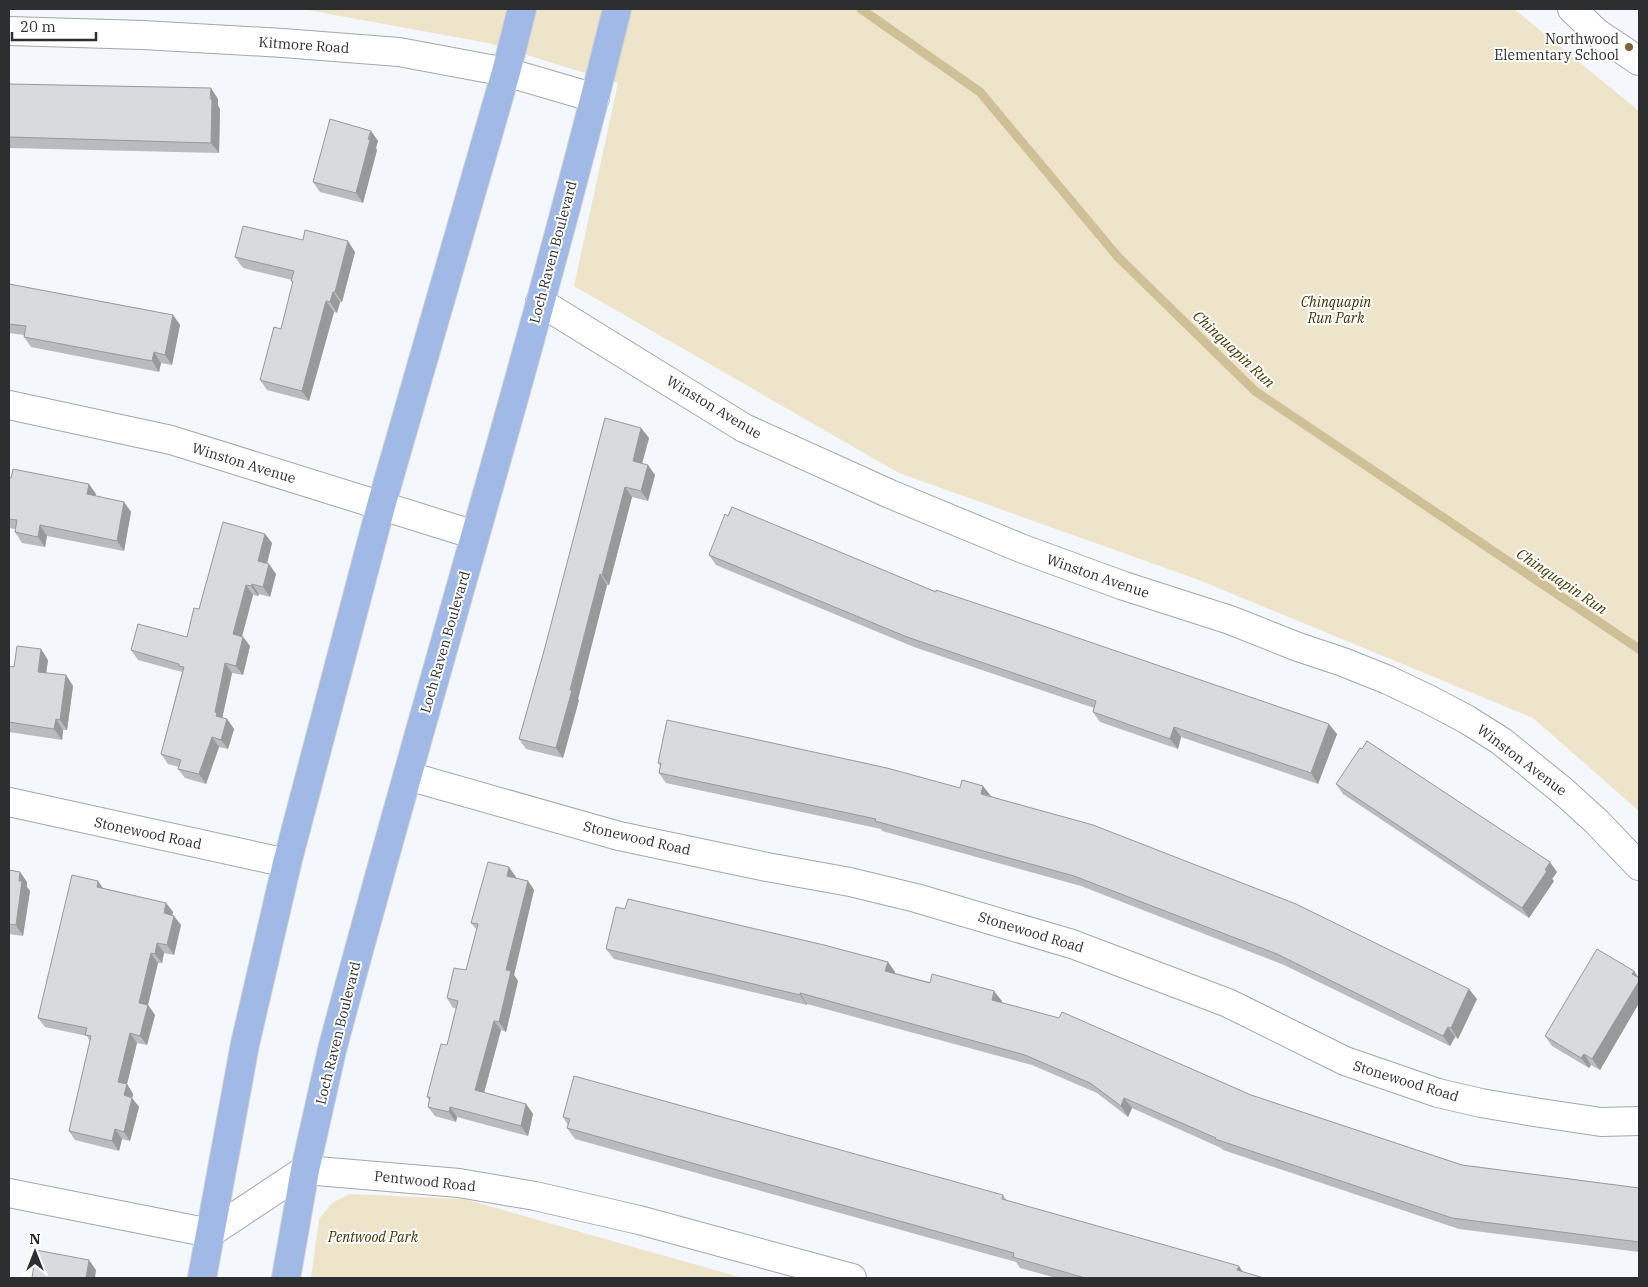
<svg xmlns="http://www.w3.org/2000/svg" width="1648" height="1287" font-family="'IBM Plex Serif',serif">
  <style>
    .green { fill: #eee4c9 }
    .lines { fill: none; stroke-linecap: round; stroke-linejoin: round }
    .stream { stroke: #cfc098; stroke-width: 9 }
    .minor-casing { stroke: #a4a6aa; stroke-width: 30 }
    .tertiary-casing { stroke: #a4a6aa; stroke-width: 30 }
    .primary-casing { stroke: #d1d1d1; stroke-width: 30 }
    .minor { stroke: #fff; stroke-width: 28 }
    .tertiary { stroke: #fff; stroke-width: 28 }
    .primary { stroke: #a1b9e6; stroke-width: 28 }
    .wall { fill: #babbbf }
    .shaded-wall { fill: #97999b }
    .building { fill: #d8dade; stroke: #97999b }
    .poi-dot { fill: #786634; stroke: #fff; stroke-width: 2 }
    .labels { text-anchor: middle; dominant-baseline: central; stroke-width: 4; stroke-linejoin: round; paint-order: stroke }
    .poi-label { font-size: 14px; fill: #2d2e30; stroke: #fff; text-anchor: end }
    .street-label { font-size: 14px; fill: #2d2e30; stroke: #fff }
    .park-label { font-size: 14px; font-style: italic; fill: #413100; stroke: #fff }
    .water-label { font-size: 15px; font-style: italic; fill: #4b3b07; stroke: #fff }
  </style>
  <rect width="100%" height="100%" fill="#f4f7fb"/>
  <g class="green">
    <path d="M 302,9 L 1514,9 L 1639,111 L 1639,811 L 1533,718 L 1199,580 L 899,473 L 574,286 L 618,83 L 488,43 Z"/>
    <path d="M 349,1194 L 464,1199 L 743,1278 L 311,1278 L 319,1219 L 332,1203 Z"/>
  </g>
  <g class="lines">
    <path class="stream" d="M 861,9 L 980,92 L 1118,257 L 1255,391 L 1639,649"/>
    <defs>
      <g id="minor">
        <path d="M 1572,9 L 1597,33 L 1639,61"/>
        <path d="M 9,31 L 143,35 L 283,43 L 399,52 L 506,72 L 595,98"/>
        <path d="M 9,802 L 287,863"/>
        <path d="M 9,1193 L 210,1233 L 305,1170 L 459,1183 L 535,1196 L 639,1220 L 852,1278"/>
      </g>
      <g id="tertiary">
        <path d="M 540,302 L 744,428 L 890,494 L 1023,549 L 1124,586 L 1230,620 L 1298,647 L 1343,662 L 1388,680 L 1428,699 L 1466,719 L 1501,741 L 1564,792 L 1597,822 L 1639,866"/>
        <path d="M 9,405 L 171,440 L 475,535"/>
        <path d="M 408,776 L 619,836 L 767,867 L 850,882 L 916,898 L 1072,944 L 1228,1003 L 1345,1061 L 1438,1093 L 1481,1103 L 1534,1112 L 1601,1122 L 1639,1121"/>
      </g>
      <g id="primary">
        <path d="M 202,1278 L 245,1044 L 287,863 L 381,506 L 506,72 L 522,9"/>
        <path d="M 286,1278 L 305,1170 L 332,1050 C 424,703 531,358 617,9"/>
      </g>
    </defs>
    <use href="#minor" class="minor-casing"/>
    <use href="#tertiary" class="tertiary-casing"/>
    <use href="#primary" class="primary-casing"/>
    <use href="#minor" class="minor"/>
    <use href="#tertiary" class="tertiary"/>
    <use href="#primary" class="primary"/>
  </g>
  <g class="wall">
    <path d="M 9,84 L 218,99 L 218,106 L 220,109 L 219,153 L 9,148 Z"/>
    <path d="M 371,131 L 378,141 L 376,148 L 377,150 L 363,203 L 320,192 L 313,182 Z"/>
    <path d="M 303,240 L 355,252 L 342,302 L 340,302 L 337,313 L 334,312 L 309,401 L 267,390 L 260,380 L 281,329 L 293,283 L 291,281 L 292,280 L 243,268 L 235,257 Z"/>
    <path d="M 9,284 L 173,315 L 180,325 L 172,365 L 161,363 L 159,372 L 31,347 L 24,337 L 24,335 L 9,333 Z"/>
    <path d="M 641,428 L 649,438 L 642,463 L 655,475 L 648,501 L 632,497 L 609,585 L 607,585 L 578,699 L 579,700 L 563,758 L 526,749 L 519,739 L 544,651 Z"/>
    <path d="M 9,478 L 96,494 L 95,496 L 124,502 L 131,512 L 124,551 L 47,536 L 45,547 L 22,543 L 15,532 L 15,529 L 9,528 Z"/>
    <path d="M 265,534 L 272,543 L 267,564 L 276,574 L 270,597 L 259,594 L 258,596 L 253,595 L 242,636 L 250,646 L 243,675 L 232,673 L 222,718 L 227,719 L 234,729 L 228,749 L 219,747 L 206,784 L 185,778 L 178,769 L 179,767 L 168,764 L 161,754 L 182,672 L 138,660 L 131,650 L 187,637 L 199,609 Z"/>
    <path d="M 709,555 L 936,592 L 1337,734 L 1318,784 L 1181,737 L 1178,749 L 1100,722 L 1093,712 L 1094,708 L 914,647 L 716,565 Z"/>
    <path d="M 48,660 L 46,673 L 66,675 L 73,686 L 67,730 L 63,730 L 62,740 L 9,732 L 9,666 L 14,667 Z"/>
    <path d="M 658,763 L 991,796 L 1477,999 L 1458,1039 L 1455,1037 L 1450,1046 L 1284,965 L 1081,886 L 882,831 L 881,829 L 666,783 L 659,773 L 660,766 Z"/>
    <path d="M 1336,784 L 1557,872 L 1552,879 L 1554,881 L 1529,918 L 1343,794 Z"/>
    <path d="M 9,870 L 20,872 L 27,882 L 27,887 L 30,891 L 23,936 L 9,934 Z"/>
    <path d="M 516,877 L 516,878 L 528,881 L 534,890 L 514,975 L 518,981 L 506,1032 L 501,1030 L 484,1093 L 526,1104 L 533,1114 L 528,1136 L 457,1117 L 456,1122 L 435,1116 L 428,1107 L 429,1100 L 427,1097 L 447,1045 L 456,1008 L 453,1008 L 447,998 L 466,970 L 477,930 L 471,923 Z"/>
    <path d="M 103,888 L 166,903 L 173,912 L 172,915 L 181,925 L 174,955 L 164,953 L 162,963 L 158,963 L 148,1005 L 155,1015 L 147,1045 L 137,1043 L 127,1084 L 133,1094 L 132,1098 L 139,1107 L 130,1141 L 122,1139 L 119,1151 L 75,1140 L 69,1131 L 90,1042 L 87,1036 L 45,1027 L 38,1018 Z"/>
    <path d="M 625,909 L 888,962 L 895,972 L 895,973 L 1002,1001 L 1001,1003 L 1251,1095 L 1462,1165 L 1639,1188 L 1639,1252 L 1459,1229 L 1223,1150 L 1221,1148 L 1132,1108 L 1128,1117 L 1097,1093 L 1032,1065 L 807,1004 L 807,1005 L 614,959 L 606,949 Z"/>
    <path d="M 1634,971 L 1639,978 L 1639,1003 L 1600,1070 L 1591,1065 L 1589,1068 L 1552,1046 L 1545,1036 Z"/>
    <path d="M 563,1117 L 1003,1195 L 1007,1201 L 1264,1278 L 1056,1278 L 1020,1268 L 1016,1262 L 575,1139 L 567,1128 L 568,1125 Z"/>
  </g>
  <g class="shaded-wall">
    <path d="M 211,88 L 218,99 L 218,106 L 220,109 L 219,153 L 211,143 Z"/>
    <path d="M 371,131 L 378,141 L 376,148 L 377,150 L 363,203 L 356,193 Z"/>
    <path d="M 348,241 L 355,252 L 342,302 L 335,292 Z"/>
    <path d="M 333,292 L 340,302 L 337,313 L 330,302 Z"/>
    <path d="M 326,301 L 334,312 L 309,401 L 302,391 Z"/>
    <path d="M 173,315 L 180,325 L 172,365 L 165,355 Z"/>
    <path d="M 154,352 L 161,363 L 159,372 L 152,361 Z"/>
    <path d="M 641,428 L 649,438 L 640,471 L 633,461 Z"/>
    <path d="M 648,465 L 655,475 L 648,501 L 641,491 Z"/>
    <path d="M 89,484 L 96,494 L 94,505 L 87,494 Z"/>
    <path d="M 625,487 L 632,497 L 609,585 L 602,575 Z"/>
    <path d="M 124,502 L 131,512 L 124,551 L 117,541 Z"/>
    <path d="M 40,525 L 47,536 L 45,547 L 38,537 Z"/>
    <path d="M 265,534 L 272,543 L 265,571 L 258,561 Z"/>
    <path d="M 269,564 L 276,574 L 270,597 L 263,587 Z"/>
    <path d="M 600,574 L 607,585 L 578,699 L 579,700 L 563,758 L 556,748 Z"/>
    <path d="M 252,584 L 259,594 L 258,596 L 251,586 Z"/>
    <path d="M 246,585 L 253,595 L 240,644 L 233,634 Z"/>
    <path d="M 243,637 L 250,646 L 243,675 L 236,666 Z"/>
    <path d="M 41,649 L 48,660 L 45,682 L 38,672 Z"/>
    <path d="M 225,663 L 232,673 L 222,719 L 216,716 L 215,712 Z"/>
    <path d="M 66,675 L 73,686 L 67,730 L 60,720 Z"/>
    <path d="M 56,719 L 63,730 L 62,740 L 54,729 Z"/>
    <path d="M 227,719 L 234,729 L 228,749 L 221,740 Z"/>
    <path d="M 1329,724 L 1337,734 L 1318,784 L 1311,773 Z"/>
    <path d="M 1174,727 L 1181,737 L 1178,749 L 1170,739 Z"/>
    <path d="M 212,737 L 219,747 L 206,784 L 199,774 Z"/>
    <path d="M 983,786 L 991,796 L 981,794 Z"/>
    <path d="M 1550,862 L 1557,872 L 1552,879 L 1554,881 L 1529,918 L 1522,908 Z"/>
    <path d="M 509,867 L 516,877 L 514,886 L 507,876 Z"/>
    <path d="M 20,872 L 27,882 L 27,887 L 30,891 L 23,936 L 16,925 Z"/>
    <path d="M 98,881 L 105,891 L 97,887 Z"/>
    <path d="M 528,881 L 534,890 L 514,975 L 518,981 L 506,1032 L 499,1022 L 506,970 Z"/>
    <path d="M 166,903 L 173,912 L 171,923 L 164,913 Z"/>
    <path d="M 174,916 L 181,925 L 174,955 L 167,945 Z"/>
    <path d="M 157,943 L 164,953 L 162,963 L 155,954 Z"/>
    <path d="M 151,953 L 158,963 L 146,1013 L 139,1003 Z"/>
    <path d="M 888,962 L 895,972 L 893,981 L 885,971 Z"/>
    <path d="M 1634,971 L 1639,979 L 1639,1003 L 1600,1070 L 1592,1059 Z"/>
    <path d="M 1469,989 L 1477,999 L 1458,1039 L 1451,1028 Z"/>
    <path d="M 994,991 L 1002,1001 L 999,1011 L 992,1000 Z"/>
    <path d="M 800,993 L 807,1004 L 807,1005 L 800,995 Z"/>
    <path d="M 148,1005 L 155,1015 L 147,1045 L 140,1036 Z"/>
    <path d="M 494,1021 L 501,1030 L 482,1100 L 475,1090 Z"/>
    <path d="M 1448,1027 L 1455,1037 L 1450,1046 L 1443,1036 Z"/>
    <path d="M 130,1033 L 137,1043 L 127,1084 L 133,1094 L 132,1098 L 139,1107 L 130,1141 L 124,1132 L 124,1095 L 118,1082 Z"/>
    <path d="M 1584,1054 L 1591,1065 L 1589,1068 L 1581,1058 Z"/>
    <path d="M 1124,1098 L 1132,1108 L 1128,1117 L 1121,1106 Z"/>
    <path d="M 526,1104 L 533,1114 L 528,1136 L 521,1126 Z"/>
    <path d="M 450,1107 L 457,1117 L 456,1122 L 449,1112 Z"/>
    <path d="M 115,1129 L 122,1139 L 119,1151 L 112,1141 Z"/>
    <path d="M 89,1260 L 96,1270 L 95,1278 L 86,1278 Z"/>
    <path d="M 1239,1266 L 1246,1277 L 1237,1270 Z"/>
  </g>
  <g class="building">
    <path d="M 9,84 L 211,88 L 210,99 L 212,99 L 211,143 L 9,137 Z"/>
    <path d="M 330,119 L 371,131 L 368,139 L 370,140 L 356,193 L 313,182 Z"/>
    <path d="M 243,226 L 303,240 L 305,230 L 348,241 L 335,292 L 333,292 L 330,302 L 326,301 L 302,391 L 260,380 L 274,327 L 281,329 L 293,281 L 291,281 L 294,271 L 235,257 Z"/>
    <path d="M 9,284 L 173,315 L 165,355 L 154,352 L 152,361 L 24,337 L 26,326 L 9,324 Z"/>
    <path d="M 605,418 L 641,428 L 633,461 L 648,465 L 641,491 L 625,487 L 602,575 L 600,574 L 570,690 L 572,690 L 556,748 L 519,739 L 544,651 Z"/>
    <path d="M 13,469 L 89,484 L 87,494 L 124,502 L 117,541 L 40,525 L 38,537 L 15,532 L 17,520 L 9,519 L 9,478 L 11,478 Z"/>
    <path d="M 732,507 L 936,592 L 936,590 L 1011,615 L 1329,724 L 1311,773 L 1174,727 L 1170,739 L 1093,712 L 1096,701 L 907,637 L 709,555 L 725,514 L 728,516 Z"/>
    <path d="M 223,522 L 265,534 L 258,561 L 269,564 L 263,587 L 252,584 L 251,586 L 246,585 L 233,634 L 243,637 L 236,666 L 225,663 L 215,712 L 217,713 L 216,716 L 227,719 L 221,740 L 212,737 L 199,774 L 178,769 L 181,760 L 161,754 L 184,667 L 179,666 L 179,664 L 131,650 L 138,624 L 187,637 L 194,608 L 199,609 Z"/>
    <path d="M 17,646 L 41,649 L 38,672 L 66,675 L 60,720 L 56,719 L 54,729 L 9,722 L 9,666 L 14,667 Z"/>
    <path d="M 667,720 L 887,768 L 960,788 L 962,780 L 983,786 L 981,794 L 1093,825 L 1296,904 L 1469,989 L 1451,1028 L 1448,1027 L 1443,1036 L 1277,954 L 1074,876 L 875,821 L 876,819 L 659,773 L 661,763 L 658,763 Z"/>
    <path d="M 1367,741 L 1550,862 L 1545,870 L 1547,871 L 1522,908 L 1336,784 L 1360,748 L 1362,749 Z"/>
    <path d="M 488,862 L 509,867 L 507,876 L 528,881 L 506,970 L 511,971 L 499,1022 L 494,1021 L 475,1090 L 526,1104 L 521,1126 L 450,1107 L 449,1112 L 428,1107 L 430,1097 L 427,1097 L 441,1044 L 447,1045 L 458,1001 L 447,998 L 454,968 L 466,970 L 478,924 L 471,923 Z"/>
    <path d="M 9,870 L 20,872 L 19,881 L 22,881 L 16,925 L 9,924 Z"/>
    <path d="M 72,875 L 98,881 L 97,887 L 166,903 L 164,913 L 174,916 L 167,945 L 157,943 L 155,954 L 151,953 L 139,1003 L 148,1005 L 144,1020 L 140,1036 L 130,1033 L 118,1082 L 127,1084 L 124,1095 L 132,1098 L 124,1132 L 115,1129 L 112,1141 L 69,1131 L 91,1036 L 85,1035 L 87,1028 L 38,1018 Z"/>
    <path d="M 628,899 L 824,945 L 888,962 L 885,971 L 930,983 L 932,974 L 994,991 L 992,1000 L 1059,1018 L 1062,1012 L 1251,1095 L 1462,1165 L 1639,1188 L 1639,1242 L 1452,1218 L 1215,1139 L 1216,1138 L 1124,1098 L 1121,1106 L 1090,1083 L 1025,1055 L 800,993 L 800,995 L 606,949 L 616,907 L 625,909 Z"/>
    <path d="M 1597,949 L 1634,971 L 1632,974 L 1639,978 L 1639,981 L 1592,1059 L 1584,1054 L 1581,1058 L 1545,1036 Z"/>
    <path d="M 574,1076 L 1003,1195 L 1002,1199 L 1239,1266 L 1237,1270 L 1264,1278 L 1085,1278 L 1013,1257 L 1014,1253 L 567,1128 L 570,1119 L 563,1117 Z"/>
    <path d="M 36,1250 L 89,1260 L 86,1278 L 32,1278 Z"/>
  </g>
  <circle class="poi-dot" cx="1629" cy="47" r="5"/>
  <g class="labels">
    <g class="poi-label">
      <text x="1619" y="39">Northwood<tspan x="1619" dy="16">Elementary School</tspan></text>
    </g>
    <g class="street-label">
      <text transform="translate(304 45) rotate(4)">Kitmore Road</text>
      <text transform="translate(553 252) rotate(-75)">Loch Raven Boulevard</text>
      <text transform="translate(714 407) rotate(31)">Winston Avenue</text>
      <text transform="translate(244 463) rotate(17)">Winston Avenue</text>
      <text transform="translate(1098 576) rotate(19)">Winston Avenue</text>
      <text transform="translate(445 642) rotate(-74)">Loch Raven Boulevard</text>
      <text transform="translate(1522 760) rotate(37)">Winston Avenue</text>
      <text transform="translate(148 833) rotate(12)">Stonewood Road</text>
      <text transform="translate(637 838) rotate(13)">Stonewood Road</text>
      <text transform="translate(1031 932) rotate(17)">Stonewood Road</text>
      <text transform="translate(338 1033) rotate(-76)">Loch Raven Boulevard</text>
      <text transform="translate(1406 1081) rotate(17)">Stonewood Road</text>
      <text transform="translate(425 1181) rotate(6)">Pentwood Road</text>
    </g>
    <g class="park-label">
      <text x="1336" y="302">Chinquapin<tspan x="1336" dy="16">Run Park</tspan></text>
      <text x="373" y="1237">Pentwood Park</text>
    </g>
    <g class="water-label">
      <text transform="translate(1234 349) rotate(43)">Chinquapin Run</text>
      <text transform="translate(1562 581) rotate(34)">Chinquapin Run</text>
    </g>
  </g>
  <rect width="1648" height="1287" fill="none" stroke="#2d2e30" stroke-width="20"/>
  <g transform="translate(35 1252)" stroke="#ffffff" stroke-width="4" paint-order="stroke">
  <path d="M0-4L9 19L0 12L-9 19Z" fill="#2d2e30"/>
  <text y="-8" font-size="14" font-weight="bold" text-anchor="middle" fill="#2d2e30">N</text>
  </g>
  <path d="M12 32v8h84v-8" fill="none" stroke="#2d2e30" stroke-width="2.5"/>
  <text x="20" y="32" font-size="15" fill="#2d2e30" stroke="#ffffff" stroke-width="4" paint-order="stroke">20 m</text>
</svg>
